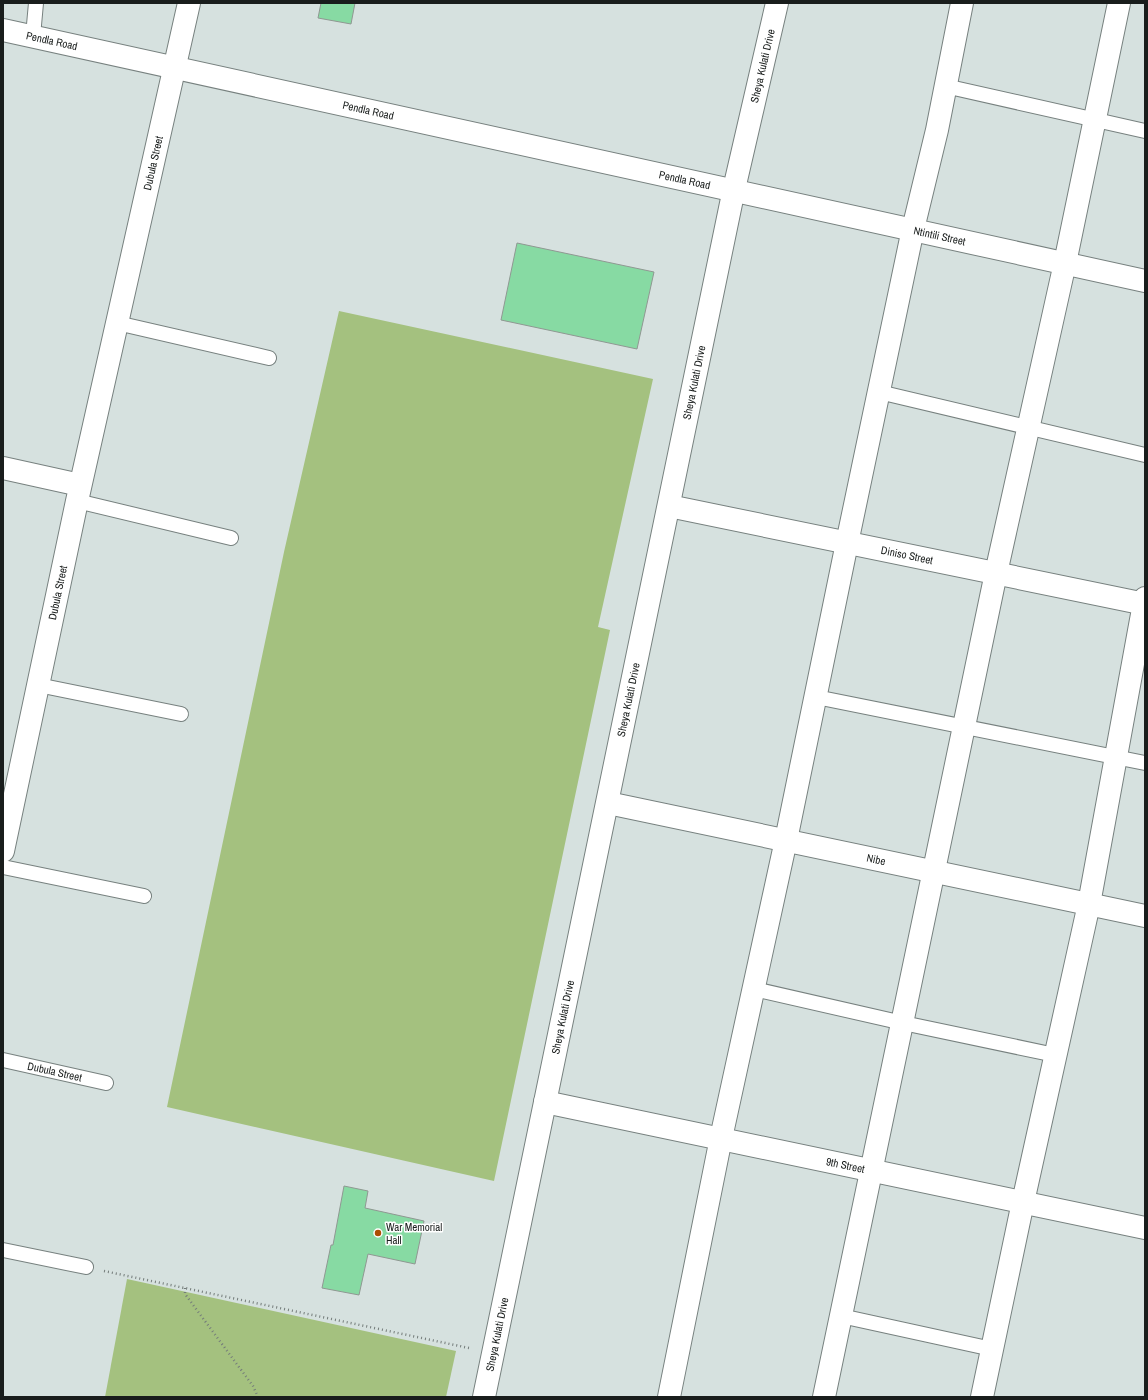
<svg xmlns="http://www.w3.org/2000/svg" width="1148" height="1400" font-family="'Archivo Narrow',sans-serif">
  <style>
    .green { fill: #a4c17f }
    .building { fill: #87daa3; stroke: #8f9892 }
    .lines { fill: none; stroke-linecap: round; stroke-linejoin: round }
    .lane-casing { stroke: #77817f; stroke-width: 16 }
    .street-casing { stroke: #77817f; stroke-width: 24 }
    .secondary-casing { stroke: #77817f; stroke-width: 24 }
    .path { stroke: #747c7a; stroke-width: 2.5; stroke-dasharray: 1 3; stroke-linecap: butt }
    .lane { stroke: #fff; stroke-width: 14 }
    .street { stroke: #fff; stroke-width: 22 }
    .secondary { stroke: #fff; stroke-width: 22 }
    .poi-dot { fill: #ac4d01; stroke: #fff; stroke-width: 1.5 }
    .labels { text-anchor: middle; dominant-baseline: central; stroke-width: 3; stroke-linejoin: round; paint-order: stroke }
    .street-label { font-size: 11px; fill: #191d1c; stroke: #fff }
    .poi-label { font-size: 11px; fill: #191d1c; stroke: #fff; text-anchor: start }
  </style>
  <rect width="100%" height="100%" fill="#d6e1df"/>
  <g class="green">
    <path d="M 339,311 L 653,379 L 598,627 L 610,630 L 494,1181 L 167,1107 L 284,552 Z"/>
    <path d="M 127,1279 L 456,1351 L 446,1397 L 105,1397 Z"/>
  </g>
  <g class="building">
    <path d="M 321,3 L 355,3 L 351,24 L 318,18 Z"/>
    <path d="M 517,243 L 654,272 L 637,349 L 501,320 Z"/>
    <path d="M 344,1186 L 368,1191 L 365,1208 L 424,1221 L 415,1264 L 368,1254 L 359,1295 L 322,1288 L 331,1245 L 333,1245 Z"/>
  </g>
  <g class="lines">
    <defs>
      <g id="lane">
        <path d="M 33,36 L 36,3"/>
        <path d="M 945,86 L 1145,131"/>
        <path d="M 117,323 L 269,358"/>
        <path d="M 879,392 L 1145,455"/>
        <path d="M 77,501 L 231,538"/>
        <path d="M 38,685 L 181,714"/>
        <path d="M 816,697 L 1145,763"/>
        <path d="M 3,867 L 144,896"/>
        <path d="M 754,989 L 903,1023 L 1055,1055"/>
        <path id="s1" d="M 3,1060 L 106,1083"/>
        <path d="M 3,1250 L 86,1267"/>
        <path d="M 841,1316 L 992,1349"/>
      </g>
      <g id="street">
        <path id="s2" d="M 3,30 L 1145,281"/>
        <path d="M 3,468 L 80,485"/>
        <path id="s3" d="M 669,506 L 1145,604"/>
        <path id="s4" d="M 608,803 L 1145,916"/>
        <path id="s5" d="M 3,851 L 77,501 L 189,3"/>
        <path id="s6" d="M 545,1102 L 1145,1228"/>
        <path d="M 669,1397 L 721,1138 L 786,840 L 847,543 L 913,229 L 937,130 L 962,3"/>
        <path d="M 824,1397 L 996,573 L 1065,263 L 1119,3"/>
        <path d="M 982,1397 L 1023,1202 L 1089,904 L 1145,598"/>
      </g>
      <g id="secondary">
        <path id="s7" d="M 484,1397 L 734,189 L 777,3"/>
      </g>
    </defs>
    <use href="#lane" class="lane-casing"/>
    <use href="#street" class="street-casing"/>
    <use href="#secondary" class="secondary-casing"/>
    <g class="path">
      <path d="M 104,1271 L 469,1348"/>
      <path d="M 185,1288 L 185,1294 L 253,1386 L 258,1397"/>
    </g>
    <use href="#lane" class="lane"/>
    <use href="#street" class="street"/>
    <use href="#secondary" class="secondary"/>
  </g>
  <circle class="poi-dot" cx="378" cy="1233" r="4"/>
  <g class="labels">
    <g class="street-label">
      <text stroke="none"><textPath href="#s2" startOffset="50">Pendla Road</textPath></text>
      <text stroke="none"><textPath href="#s7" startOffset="1360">Sheya Kulati Drive</textPath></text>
      <text stroke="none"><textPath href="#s2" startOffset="374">Pendla Road</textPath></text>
      <text stroke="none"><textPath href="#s5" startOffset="704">Dubula Street</textPath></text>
      <text stroke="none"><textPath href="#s2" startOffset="698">Pendla Road</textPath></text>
      <text stroke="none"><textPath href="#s2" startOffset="959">Ntintili Street</textPath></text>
      <text stroke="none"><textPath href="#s7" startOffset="1036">Sheya Kulati Drive</textPath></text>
      <text stroke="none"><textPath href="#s3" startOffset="243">Diniso Street</textPath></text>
      <text stroke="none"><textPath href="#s5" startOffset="264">Dubula Street</textPath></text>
      <text stroke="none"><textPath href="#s7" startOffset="712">Sheya Kulati Drive</textPath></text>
      <text stroke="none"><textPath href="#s4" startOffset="274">Nibe</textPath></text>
      <text stroke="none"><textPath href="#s7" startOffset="388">Sheya Kulati Drive</textPath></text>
      <text stroke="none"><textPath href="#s1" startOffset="53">Dubula Street</textPath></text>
      <text stroke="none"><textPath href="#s6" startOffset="307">9th Street</textPath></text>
      <text stroke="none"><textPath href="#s7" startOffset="64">Sheya Kulati Drive</textPath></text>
    </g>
    <g class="poi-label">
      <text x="386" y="1227">War Memorial<tspan x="386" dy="13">Hall</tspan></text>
    </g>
  </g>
  <rect width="1148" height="1400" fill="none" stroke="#191d1c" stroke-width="8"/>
</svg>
